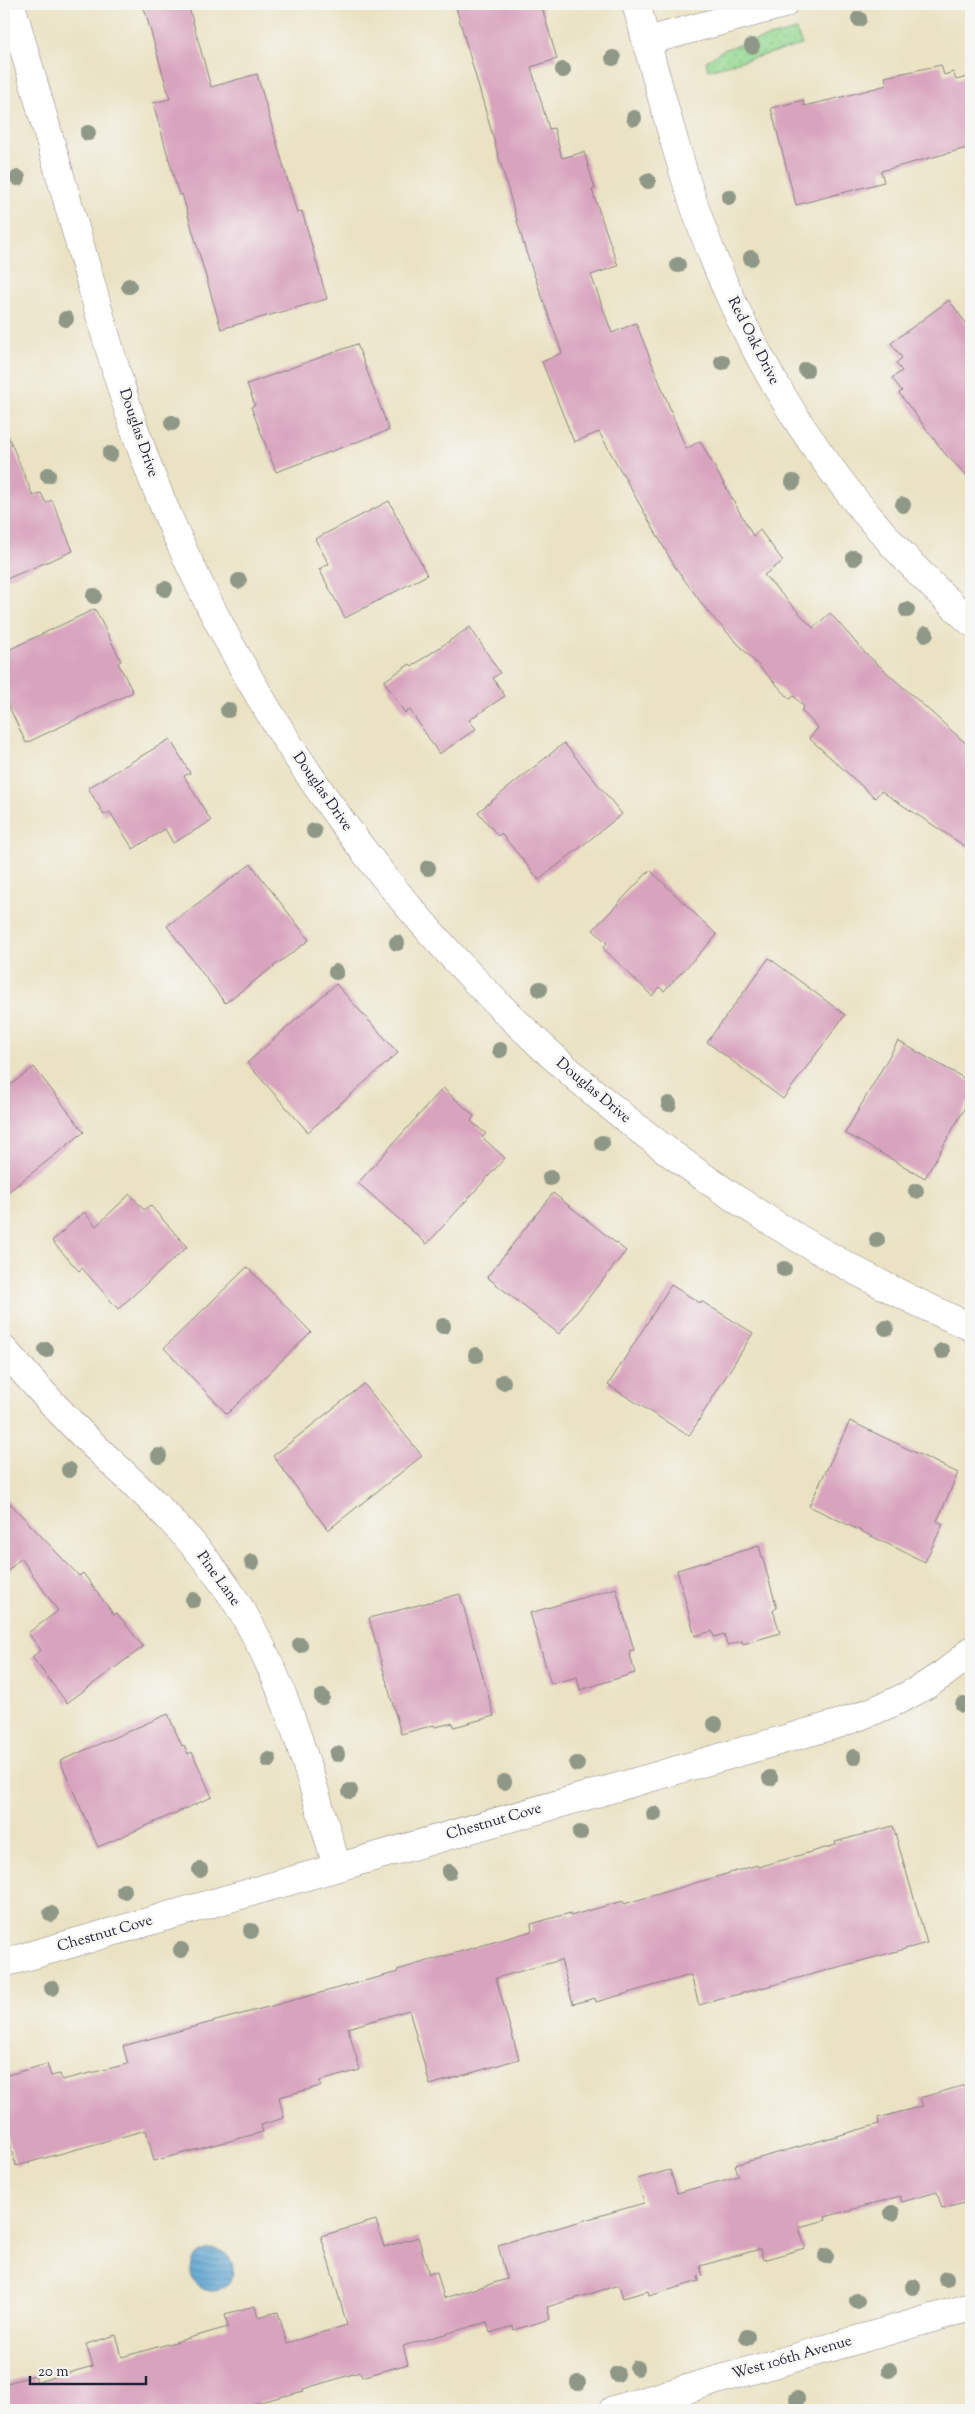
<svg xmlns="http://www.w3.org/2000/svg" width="975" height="2414" font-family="'Sorts Mill Goudy',serif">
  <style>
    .grass { fill: url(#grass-dots); stroke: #5c7e66 }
    .water { fill: url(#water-rules); stroke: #3d6285 }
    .building { fill: #d8a3bd }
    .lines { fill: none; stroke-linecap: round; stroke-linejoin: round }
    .minor-casing { stroke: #86827f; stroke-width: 29 }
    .minor { stroke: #fff; stroke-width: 28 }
    .tree { fill: #8f9786 }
    .labels { text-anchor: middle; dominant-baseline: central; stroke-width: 5; stroke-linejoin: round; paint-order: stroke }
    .street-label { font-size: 15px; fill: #22223b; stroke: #f6f6f2 }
  </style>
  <defs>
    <pattern id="grass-dots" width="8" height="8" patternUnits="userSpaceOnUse" patternTransform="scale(1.25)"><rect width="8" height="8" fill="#95d992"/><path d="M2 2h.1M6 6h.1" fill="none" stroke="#80ba7f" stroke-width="1.8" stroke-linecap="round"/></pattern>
    <pattern id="water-rules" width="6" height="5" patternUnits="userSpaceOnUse" patternTransform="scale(1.25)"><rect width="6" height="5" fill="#58a1cf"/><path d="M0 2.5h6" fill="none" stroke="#4883a9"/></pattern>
  </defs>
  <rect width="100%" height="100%" fill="#f6f6f2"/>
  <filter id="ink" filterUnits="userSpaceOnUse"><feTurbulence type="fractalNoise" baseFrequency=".02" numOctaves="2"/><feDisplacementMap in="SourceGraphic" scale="10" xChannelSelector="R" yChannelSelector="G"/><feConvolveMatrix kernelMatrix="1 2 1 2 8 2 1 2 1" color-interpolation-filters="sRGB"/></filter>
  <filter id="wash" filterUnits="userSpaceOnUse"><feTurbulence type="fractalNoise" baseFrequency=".0096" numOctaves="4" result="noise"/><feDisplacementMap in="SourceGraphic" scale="20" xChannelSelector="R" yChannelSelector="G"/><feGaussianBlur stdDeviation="1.12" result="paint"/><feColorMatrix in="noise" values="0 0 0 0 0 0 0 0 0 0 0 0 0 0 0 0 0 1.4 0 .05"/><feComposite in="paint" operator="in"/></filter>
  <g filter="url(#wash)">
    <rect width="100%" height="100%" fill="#eae2c3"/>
    <path class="grass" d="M 796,30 L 802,45 L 708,70 L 706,61 L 723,50 L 741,44 L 745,45 L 753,41 Z"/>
    <circle class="water" cx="212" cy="2270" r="21"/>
    <g id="blocks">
      <g class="building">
        <path d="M 143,4 L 188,4 L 211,87 L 257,74 L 297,213 L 302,211 L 327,299 L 221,329 L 182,194 L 179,195 L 153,103 L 170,99 Z"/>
        <path d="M 455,4 L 541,4 L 557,59 L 531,67 L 549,129 L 554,128 L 562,158 L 584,152 L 595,189 L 592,190 L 618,266 L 591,275 L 612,333 L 636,323 L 686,449 L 700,441 L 753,536 L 760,530 L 783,561 L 764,575 L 813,628 L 830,613 L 865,653 L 971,748 L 971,850 L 881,791 L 875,798 L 809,738 L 818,728 L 801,710 L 804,707 L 794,696 L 790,699 L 708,612 L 675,567 L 599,432 L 574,442 L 542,362 L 562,353 L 526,252 Z"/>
        <path d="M 941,65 L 944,75 L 953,72 L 956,80 L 971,76 L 971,147 L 881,171 L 884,182 L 796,205 L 771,108 L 803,100 L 804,106 L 834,99 L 887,85 L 885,77 Z"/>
        <path d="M 949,300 L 971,330 L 971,479 L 946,455 L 899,393 L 902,391 L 892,378 L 902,371 L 896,363 L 902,358 L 891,343 Z"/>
        <path d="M 357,344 L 389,430 L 276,472 L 251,407 L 255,405 L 247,384 Z"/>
        <path d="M 5,428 L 33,496 L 41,493 L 46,503 L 52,500 L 73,551 L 4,580 Z"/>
        <path d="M 389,501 L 427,575 L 345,618 L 319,569 L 329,564 L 315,539 Z"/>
        <path d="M 95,609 L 121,661 L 118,663 L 133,692 L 26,743 L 4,696 L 4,652 Z"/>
        <path d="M 470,627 L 500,673 L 493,678 L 505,696 L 469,720 L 476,729 L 439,754 L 410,710 L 405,713 L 384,681 L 410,664 L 412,666 Z"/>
        <path d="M 170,739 L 190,773 L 184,776 L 211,821 L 173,843 L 165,829 L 133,849 L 110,812 L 104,815 L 88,788 Z"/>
        <path d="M 564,743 L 622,814 L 539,880 L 501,833 L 498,836 L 478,812 Z"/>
        <path d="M 251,864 L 309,940 L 225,1003 L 167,926 Z"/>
        <path d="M 650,870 L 717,935 L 664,991 L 660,987 L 652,996 L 603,948 L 607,943 L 593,930 Z"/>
        <path d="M 769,958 L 845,1015 L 783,1099 L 707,1042 Z"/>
        <path d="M 336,984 L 398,1053 L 308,1132 L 247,1063 Z"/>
        <path d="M 898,1041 L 971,1082 L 971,1097 L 925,1178 L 845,1133 Z"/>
        <path d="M 34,1067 L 84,1132 L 4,1195 L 4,1090 Z"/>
        <path d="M 443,1088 L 474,1116 L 471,1121 L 486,1134 L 482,1137 L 505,1158 L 427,1244 L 358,1183 Z"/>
        <path d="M 553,1193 L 626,1251 L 559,1334 L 487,1277 Z"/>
        <path d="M 130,1194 L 144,1210 L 150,1205 L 187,1247 L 118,1309 L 82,1268 L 79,1271 L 52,1241 L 84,1212 L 96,1226 Z"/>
        <path d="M 247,1267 L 311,1332 L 227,1414 L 164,1348 Z"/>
        <path d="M 671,1285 L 700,1303 L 701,1301 L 753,1333 L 689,1436 L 608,1385 Z"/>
        <path d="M 364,1384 L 422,1456 L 328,1530 L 273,1456 Z"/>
        <path d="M 850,1421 L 958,1473 L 937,1521 L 943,1524 L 925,1562 L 809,1506 Z"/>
        <path d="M 4,1497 L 79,1576 L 83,1573 L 114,1615 L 117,1613 L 143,1647 L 67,1703 L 32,1657 L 41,1650 L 28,1633 L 58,1611 L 21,1558 L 4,1575 Z"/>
        <path d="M 759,1546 L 777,1608 L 773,1610 L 780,1633 L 743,1644 L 742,1641 L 727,1645 L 724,1634 L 714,1637 L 712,1631 L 695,1636 L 677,1570 Z"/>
        <path d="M 616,1588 L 634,1650 L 629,1651 L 635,1673 L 580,1690 L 577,1677 L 551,1684 L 530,1613 Z"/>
        <path d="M 460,1594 L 494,1716 L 454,1727 L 453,1723 L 435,1727 L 434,1725 L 401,1734 L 369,1618 Z"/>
        <path d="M 168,1714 L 182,1746 L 184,1745 L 188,1754 L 192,1752 L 212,1797 L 98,1847 L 60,1761 Z"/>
        <path d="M 893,1826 L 927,1943 L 699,2005 L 691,1975 L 596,2002 L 595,1998 L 573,2004 L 561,1960 L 496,1978 L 519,2059 L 430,2085 L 409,2010 L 348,2028 L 360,2070 L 320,2081 L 321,2086 L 279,2097 L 284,2118 L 261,2125 L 263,2132 L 154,2161 L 146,2130 L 16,2166 L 4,2122 L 4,2076 L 47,2064 L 51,2076 L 60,2074 L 62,2080 L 128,2064 L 123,2046 L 398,1972 L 397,1970 L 428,1961 L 532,1931 L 531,1924 L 570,1913 L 570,1916 L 623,1901 L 624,1904 L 757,1865 L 758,1867 L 836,1845 L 835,1842 Z"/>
        <path d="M 965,2085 L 971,2106 L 971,2201 L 942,2209 L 937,2192 L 902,2202 L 900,2196 L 825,2217 L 826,2220 L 799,2227 L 805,2248 L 763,2260 L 760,2249 L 700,2266 L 703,2276 L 698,2277 L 699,2281 L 649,2296 L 648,2291 L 623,2298 L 619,2285 L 547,2307 L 550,2319 L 514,2330 L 513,2326 L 490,2333 L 487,2322 L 403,2346 L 408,2364 L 362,2377 L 360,2372 L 303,2389 L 304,2391 L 228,2410 L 4,2410 L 4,2384 L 35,2375 L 37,2382 L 93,2366 L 86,2344 L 116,2335 L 122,2357 L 228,2327 L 225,2314 L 255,2306 L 258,2317 L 278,2312 L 287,2343 L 347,2325 L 321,2236 L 376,2220 L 384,2247 L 418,2237 L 429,2274 L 437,2272 L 444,2298 L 507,2279 L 498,2245 L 644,2203 L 637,2179 L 670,2170 L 677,2193 L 739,2176 L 735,2165 L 879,2124 L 878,2118 L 923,2106 L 920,2098 Z"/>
      </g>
    </g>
  </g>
  <g filter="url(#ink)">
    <use href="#blocks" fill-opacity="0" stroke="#86827f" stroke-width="1"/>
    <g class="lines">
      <defs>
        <g id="minor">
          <path d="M 11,4 C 35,89 60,174 84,259 C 105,333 125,408 153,480 C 307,861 595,1162 971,1327"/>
          <path d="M 636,4 C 657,78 676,155 702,228 C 758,382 849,513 971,622"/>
          <path d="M 647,41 L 784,4"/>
          <path d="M 4,1350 C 31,1380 58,1411 87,1439 C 135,1485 185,1528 224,1584 C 284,1668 308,1770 337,1867"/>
          <path d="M 4,1963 L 841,1723 C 889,1706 934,1687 971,1651"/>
          <path d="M 613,2410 L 971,2307"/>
        </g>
      </defs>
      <use href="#minor" class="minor-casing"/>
      <use href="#minor" class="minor"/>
    </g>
    <g class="tree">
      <circle cx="859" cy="19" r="8"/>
      <circle cx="752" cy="46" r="8"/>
      <circle cx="613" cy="58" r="8"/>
      <circle cx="563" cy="70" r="8"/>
      <circle cx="634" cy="118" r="8"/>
      <circle cx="88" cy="133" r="8"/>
      <circle cx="18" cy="178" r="8"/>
      <circle cx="648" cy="181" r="8"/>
      <circle cx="729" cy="197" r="8"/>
      <circle cx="751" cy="258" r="8"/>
      <circle cx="678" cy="265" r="8"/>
      <circle cx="129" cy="286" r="8"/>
      <circle cx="66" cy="319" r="8"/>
      <circle cx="722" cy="362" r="8"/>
      <circle cx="806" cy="370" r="8"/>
      <circle cx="172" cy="423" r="8"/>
      <circle cx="110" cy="454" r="8"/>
      <circle cx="48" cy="475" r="8"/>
      <circle cx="793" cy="482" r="8"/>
      <circle cx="903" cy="505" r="8"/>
      <circle cx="854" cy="558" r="8"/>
      <circle cx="239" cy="581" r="8"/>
      <circle cx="165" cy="589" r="8"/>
      <circle cx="94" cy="596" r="8"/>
      <circle cx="907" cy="610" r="8"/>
      <circle cx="926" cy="634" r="8"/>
      <circle cx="228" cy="710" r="8"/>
      <circle cx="314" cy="831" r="8"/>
      <circle cx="428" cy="868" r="8"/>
      <circle cx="397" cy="943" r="8"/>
      <circle cx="336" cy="972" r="8"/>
      <circle cx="540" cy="989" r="8"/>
      <circle cx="500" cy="1050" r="8"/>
      <circle cx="669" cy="1104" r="8"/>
      <circle cx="602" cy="1143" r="8"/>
      <circle cx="550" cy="1178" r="8"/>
      <circle cx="916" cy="1191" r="8"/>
      <circle cx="877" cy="1240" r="8"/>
      <circle cx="784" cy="1269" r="8"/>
      <circle cx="443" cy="1326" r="8"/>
      <circle cx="886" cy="1328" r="8"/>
      <circle cx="46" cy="1350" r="8"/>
      <circle cx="942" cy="1351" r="8"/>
      <circle cx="476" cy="1355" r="8"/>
      <circle cx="503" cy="1382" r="8"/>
      <circle cx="159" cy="1456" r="8"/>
      <circle cx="69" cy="1470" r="8"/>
      <circle cx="252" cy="1562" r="8"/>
      <circle cx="193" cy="1600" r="8"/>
      <circle cx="300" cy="1645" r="8"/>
      <circle cx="322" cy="1697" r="8"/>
      <circle cx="963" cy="1705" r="8"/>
      <circle cx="715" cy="1724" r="8"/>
      <circle cx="337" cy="1754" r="8"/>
      <circle cx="854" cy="1757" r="8"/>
      <circle cx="269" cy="1760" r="8"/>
      <circle cx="577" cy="1764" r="8"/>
      <circle cx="770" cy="1778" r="8"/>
      <circle cx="504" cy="1782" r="8"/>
      <circle cx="350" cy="1791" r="8"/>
      <circle cx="654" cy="1814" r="8"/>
      <circle cx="580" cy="1833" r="8"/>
      <circle cx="200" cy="1870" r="8"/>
      <circle cx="449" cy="1872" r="8"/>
      <circle cx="124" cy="1891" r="8"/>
      <circle cx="51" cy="1914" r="8"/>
      <circle cx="251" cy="1931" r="8"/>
      <circle cx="181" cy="1950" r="8"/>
      <circle cx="52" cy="1988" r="8"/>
      <circle cx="892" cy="2213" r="8"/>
      <circle cx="826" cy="2256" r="8"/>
      <circle cx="946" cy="2279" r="8"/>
      <circle cx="913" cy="2287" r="8"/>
      <circle cx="857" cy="2301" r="8"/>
      <circle cx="747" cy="2337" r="8"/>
      <circle cx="637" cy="2368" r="8"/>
      <circle cx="889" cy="2370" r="8"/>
      <circle cx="617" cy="2374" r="8"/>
      <circle cx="578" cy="2383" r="8"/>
      <circle cx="797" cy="2399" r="8"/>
    </g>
  </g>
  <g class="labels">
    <g class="street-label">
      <text transform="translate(753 341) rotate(63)">Red Oak Drive</text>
      <text transform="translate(138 433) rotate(71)">Douglas Drive</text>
      <text transform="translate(322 792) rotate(55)">Douglas Drive</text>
      <text transform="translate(593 1091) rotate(40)">Douglas Drive</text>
      <text transform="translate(218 1579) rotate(54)">Pine Lane</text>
      <text transform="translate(494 1822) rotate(-16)">Chestnut Cove</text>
      <text transform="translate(105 1934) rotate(-16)">Chestnut Cove</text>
      <text transform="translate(792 2358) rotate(-16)">West 106th Avenue</text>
    </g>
  </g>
  <rect width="975" height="2414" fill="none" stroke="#f6f6f2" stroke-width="20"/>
  <path d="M30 2376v8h116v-8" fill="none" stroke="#22223b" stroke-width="2.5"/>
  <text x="38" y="2376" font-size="15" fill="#22223b" stroke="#f6f6f2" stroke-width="4" paint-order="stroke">20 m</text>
</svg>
